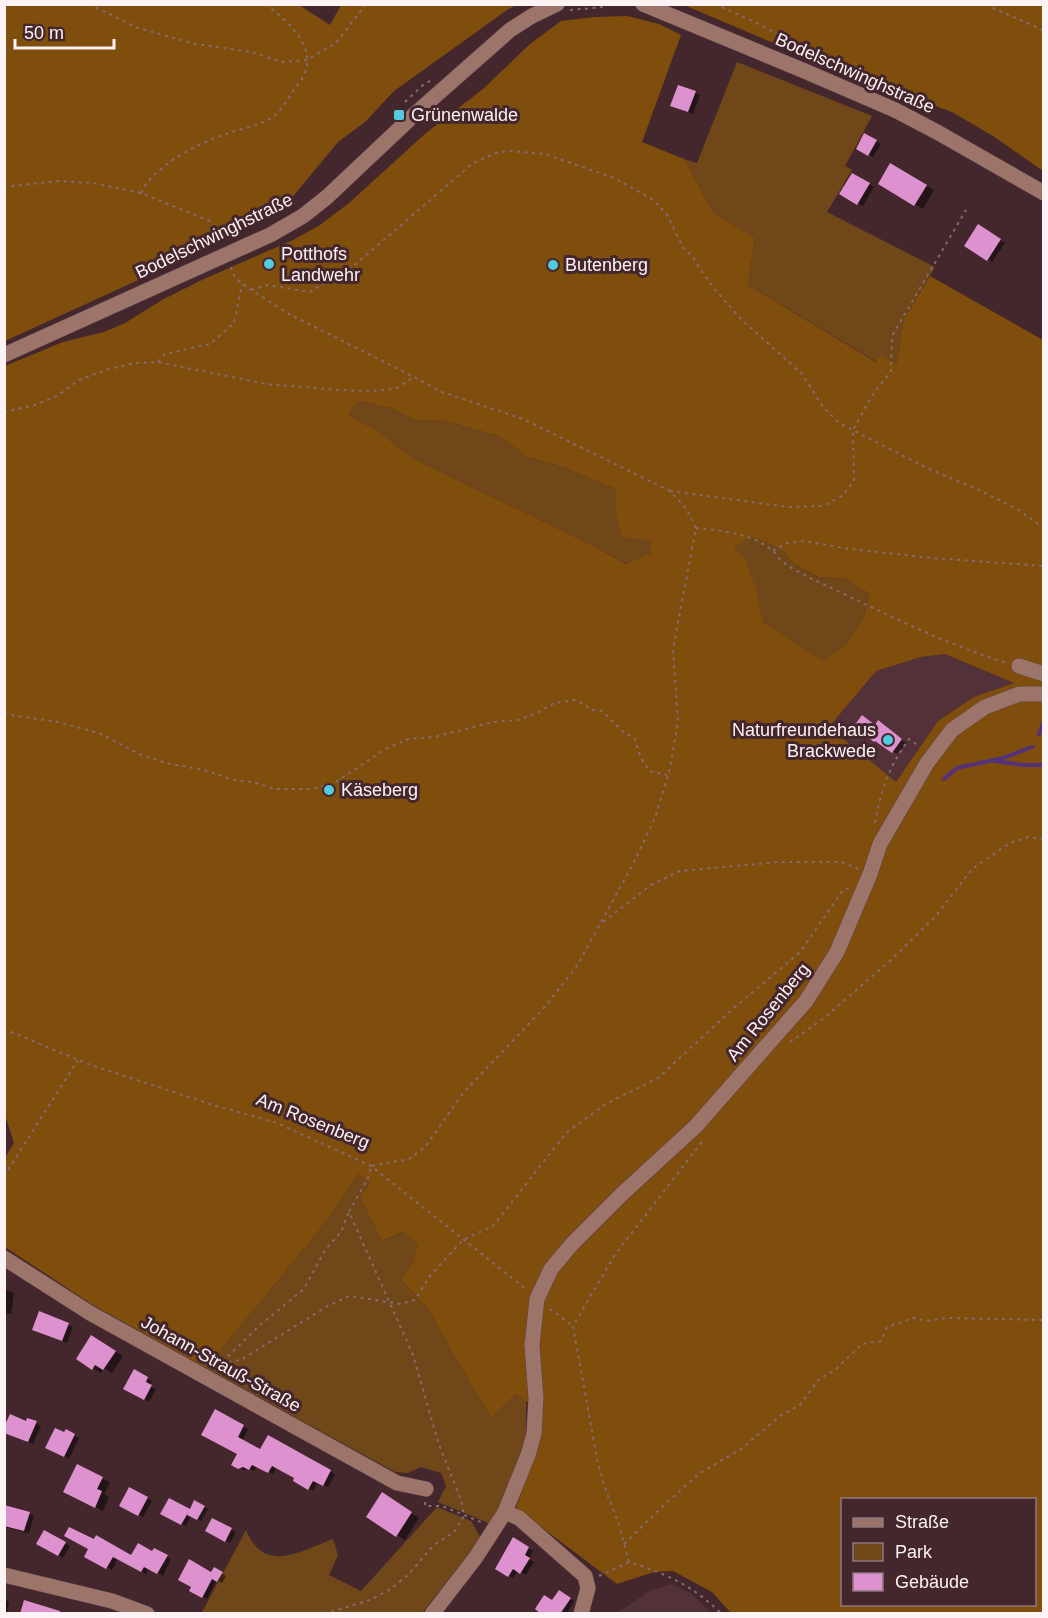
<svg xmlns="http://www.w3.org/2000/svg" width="1048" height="1618" font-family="Helvetica,sans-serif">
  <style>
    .built { fill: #533139 }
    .green { fill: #704718 }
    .forest { fill: #7f4e0d; fill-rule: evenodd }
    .shadow { fill: #0007 }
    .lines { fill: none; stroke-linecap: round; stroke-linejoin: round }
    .stream { stroke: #54317b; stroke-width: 4 }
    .building { fill: #de91cf }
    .minor-casing { stroke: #5d4349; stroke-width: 16 }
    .path { stroke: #826c70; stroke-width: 2; stroke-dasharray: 3 4.5; stroke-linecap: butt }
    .minor { stroke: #9d7469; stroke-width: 15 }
    .poi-dot { fill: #54cade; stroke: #43272d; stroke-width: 2 }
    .labels { text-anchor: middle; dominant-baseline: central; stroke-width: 6; stroke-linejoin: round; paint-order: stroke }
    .street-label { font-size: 18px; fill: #fdf2f4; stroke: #43272d }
    .poi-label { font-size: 18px; fill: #fdf2f4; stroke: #43272d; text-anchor: start }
  </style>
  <rect width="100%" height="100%" fill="#43272d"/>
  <g class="built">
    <path d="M 945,654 L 1015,683 L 974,697 L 938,721 L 896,782 L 829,727 L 876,671 L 921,657 Z"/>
    <path d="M 672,1584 L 692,1594 L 711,1613 L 617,1613 L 651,1590 Z"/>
  </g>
  <g class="green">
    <path d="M 737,62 L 872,116 L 845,166 L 852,170 L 827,212 L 935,267 L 904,319 L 896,365 L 877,362 L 748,285 L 755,238 L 713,212 L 684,159 L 697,163 Z"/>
    <path d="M 358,401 L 391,408 L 415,420 L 445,421 L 498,436 L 528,457 L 565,468 L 616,489 L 616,513 L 651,540 L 651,553 L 627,564 L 598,548 L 412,458 L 382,434 L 348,414 Z"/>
    <path d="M 750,535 L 769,543 L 785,552 L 793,563 L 817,577 L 844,578 L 870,594 L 863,619 L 847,644 L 823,660 L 763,622 L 758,595 L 734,549 Z"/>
    <path d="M 359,1174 L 370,1184 L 383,1241 L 403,1232 L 418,1244 L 412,1264 L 401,1280 L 428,1309 L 455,1357 L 491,1416 L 516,1394 L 526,1400 L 526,1435 L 515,1471 L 491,1524 L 438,1502 L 446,1486 L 441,1473 L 421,1467 L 408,1473 L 395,1472 L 206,1368 L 318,1232 Z"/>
    <path d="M 437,1507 L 471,1521 L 481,1538 L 422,1613 L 201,1614 L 246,1530 C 264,1574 299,1552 333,1539 L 338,1555 L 329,1575 L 361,1591 Z"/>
  </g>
  <g class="forest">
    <path d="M 4,5 L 299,5 L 330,25 L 341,5 L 516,5 L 507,10 L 394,91 L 365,122 L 338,142 L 280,212 L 206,249 L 5,341 Z"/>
    <path d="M 684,5 L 1043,5 L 1043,171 L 993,136 L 952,112 L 832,68 Z"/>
    <path d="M 627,16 L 659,24 L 681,35 L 642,142 L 684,159 L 713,212 L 755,238 L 748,285 L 876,362 L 881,355 L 896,365 L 904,319 L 930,276 L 1043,340 L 1043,1613 L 731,1613 L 712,1592 L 673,1571 L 654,1572 L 617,1584 L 516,1508 L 540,1440 L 541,1411 L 516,1394 L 491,1417 L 455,1357 L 428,1309 L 401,1280 L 412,1264 L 418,1244 L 403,1232 L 382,1241 L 361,1198 L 370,1184 L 359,1174 L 318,1232 L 206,1368 L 93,1305 L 5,1247 L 4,1159 L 14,1143 L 4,1112 L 5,366 L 63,342 L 104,332 L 125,323 L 162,300 L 204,279 L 293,240 L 320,225 L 349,203 L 426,133 L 483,89 L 530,44 L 561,21 L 595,17 ZM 358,401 L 391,408 L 415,420 L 445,421 L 498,436 L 528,457 L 565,468 L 616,489 L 616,513 L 622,537 L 651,540 L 651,553 L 626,564 L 598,548 L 412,458 L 382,434 L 348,414 ZM 750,536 L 769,543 L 785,552 L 793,563 L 818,577 L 844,578 L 870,594 L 863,619 L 847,644 L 823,660 L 763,622 L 758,595 L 745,559 L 734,549 ZM 945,654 L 1014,683 L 974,697 L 938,721 L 896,782 L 829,727 L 876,671 L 921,657 ZM 842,1500 L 1034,1500 L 1034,1604 L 842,1604 Z"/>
  </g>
  <g class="shadow">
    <path d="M 695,93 L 700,95 L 693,114 L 677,108 Z"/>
    <path d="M 865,135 L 881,144 L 873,157 L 858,149 Z"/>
    <path d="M 891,165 L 934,190 L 923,209 L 880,184 Z"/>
    <path d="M 853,175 L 874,187 L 863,206 L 841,193 Z"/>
    <path d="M 978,226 L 1005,243 L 992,262 L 966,246 Z"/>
    <path d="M 883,725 L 906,743 L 897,754 L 875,741 L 876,726 Z"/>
    <path d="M 4,1289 L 14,1293 L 11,1314 L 4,1313 Z"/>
    <path d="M 40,1313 L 73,1327 L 67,1343 L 38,1332 Z"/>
    <path d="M 91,1337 L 123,1356 L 112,1373 L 104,1368 L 101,1373 L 78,1359 Z"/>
    <path d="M 135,1371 L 152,1381 L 150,1386 L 156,1389 L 149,1402 L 125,1388 Z"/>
    <path d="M 216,1411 L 248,1429 L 242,1441 L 261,1451 L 269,1437 L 335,1474 L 328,1487 L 318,1482 L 313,1491 L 295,1480 L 296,1478 L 277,1467 L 273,1474 L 257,1466 L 254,1471 L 249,1469 L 244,1470 L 233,1464 L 239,1453 Z"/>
    <path d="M 36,1423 L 41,1426 L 33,1444 L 9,1434 Z"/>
    <path d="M 66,1431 L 79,1438 L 69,1459 L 52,1450 Z"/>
    <path d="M 102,1478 L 110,1483 L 104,1494 L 109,1497 L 103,1511 L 72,1496 Z"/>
    <path d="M 130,1489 L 152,1501 L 143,1517 L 121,1505 Z"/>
    <path d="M 390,1499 L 419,1518 L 405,1540 L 397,1535 Z"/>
    <path d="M 169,1500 L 190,1511 L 195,1502 L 208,1509 L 201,1521 L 191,1516 L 186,1526 L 162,1514 Z"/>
    <path d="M 4,1509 L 29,1513 L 34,1516 L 29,1533 L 4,1527 Z"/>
    <path d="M 213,1520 L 236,1532 L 230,1543 L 207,1531 Z"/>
    <path d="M 44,1532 L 70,1546 L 63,1558 L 38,1544 Z"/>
    <path d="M 514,1539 L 533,1551 L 529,1559 L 534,1562 L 526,1575 L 518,1571 L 513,1578 L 497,1568 Z"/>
    <path d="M 154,1550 L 171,1559 L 163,1576 L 149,1568 L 146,1574 L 118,1558 L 112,1570 L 86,1556 L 132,1557 L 153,1553 Z"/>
    <path d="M 214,1569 L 226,1576 L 222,1583 L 217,1580 L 207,1599 L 191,1590 L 212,1574 Z"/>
    <path d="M 559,1592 L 574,1601 L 566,1614 L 544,1614 Z"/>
    <path d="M 4,1599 L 9,1602 L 7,1614 L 4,1614 Z"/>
  </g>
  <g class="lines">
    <g class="stream">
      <path d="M 1039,734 L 1043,723"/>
      <path d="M 995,761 L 1024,765 L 1042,765"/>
      <path d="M 944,779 L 957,768 L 1003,758 L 1032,747"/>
    </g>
  </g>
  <g class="building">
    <path d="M 678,85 L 696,91 L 688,112 L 670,106 Z"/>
    <path d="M 864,133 L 877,140 L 868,156 L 856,149 Z"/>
    <path d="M 890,163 L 927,185 L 914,206 L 878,184 Z"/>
    <path d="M 852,173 L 870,183 L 857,205 L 839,194 Z"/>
    <path d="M 978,224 L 1001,239 L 987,261 L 964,246 Z"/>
    <path d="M 862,715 L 875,725 L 878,720 L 902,739 L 892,753 L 875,741 L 874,742 L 854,726 Z"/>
    <path d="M 39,1311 L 69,1323 L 62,1341 L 32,1330 Z"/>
    <path d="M 91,1335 L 116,1351 L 103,1370 L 95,1365 L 92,1370 L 76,1359 Z"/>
    <path d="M 134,1369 L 148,1377 L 146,1382 L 152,1385 L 144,1400 L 123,1389 Z"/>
    <path d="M 215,1409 L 244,1425 L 238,1437 L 260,1449 L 268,1435 L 331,1470 L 323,1486 L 313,1481 L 308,1490 L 293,1481 L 294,1478 L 272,1466 L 268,1473 L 252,1465 L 249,1470 L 243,1467 L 238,1469 L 231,1465 L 237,1454 L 201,1435 Z"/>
    <path d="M 10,1414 L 26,1421 L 27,1418 L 37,1421 L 28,1442 L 4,1433 L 4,1427 Z"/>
    <path d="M 55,1428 L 64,1432 L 66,1429 L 75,1434 L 64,1457 L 45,1448 Z"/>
    <path d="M 77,1464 L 103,1477 L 97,1489 L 102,1491 L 95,1508 L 63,1492 Z"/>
    <path d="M 129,1487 L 148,1497 L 138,1516 L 119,1506 Z"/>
    <path d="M 382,1492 L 412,1512 L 396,1537 L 366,1517 Z"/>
    <path d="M 169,1498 L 190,1509 L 194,1500 L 205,1506 L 197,1520 L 187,1515 L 189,1511 L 181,1525 L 160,1514 Z"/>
    <path d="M 4,1505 L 30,1512 L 24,1531 L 4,1526 Z"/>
    <path d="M 212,1518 L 232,1528 L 225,1542 L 205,1531 Z"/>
    <path d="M 69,1527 L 94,1539 L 96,1535 L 131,1555 L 138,1543 L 152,1551 L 154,1548 L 168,1555 L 157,1574 L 144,1567 L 141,1572 L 113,1557 L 106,1569 L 84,1557 L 88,1549 L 64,1536 Z"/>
    <path d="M 44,1530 L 66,1542 L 58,1556 L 36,1544 Z"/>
    <path d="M 513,1537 L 529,1547 L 525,1555 L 530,1558 L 520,1574 L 513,1569 L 508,1577 L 495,1569 Z"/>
    <path d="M 189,1559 L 211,1572 L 214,1567 L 223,1572 L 217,1582 L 212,1579 L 202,1598 L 189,1591 L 191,1587 L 178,1580 Z"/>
    <path d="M 559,1590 L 571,1598 L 560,1614 L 541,1614 L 535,1609 L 544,1595 L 552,1600 Z"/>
    <path d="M 24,1600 L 60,1611 L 60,1614 L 20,1614 Z"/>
  </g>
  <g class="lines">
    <defs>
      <g id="minor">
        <path d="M 643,4 L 807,72 L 895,110 L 937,132 L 1044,193"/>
        <path d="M 4,355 L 210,262 L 270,235 L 303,216 L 327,197 L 416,113 L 510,30 L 532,16 L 557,4"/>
        <path d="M 1019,666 L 1044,674"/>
        <path d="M 4,1258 L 90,1313 L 397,1483 L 426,1489"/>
        <path d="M 505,1512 L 519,1518 L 585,1576 L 588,1588 L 581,1614"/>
        <path d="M 4,1575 L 112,1601 L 147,1614"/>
        <path d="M 432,1614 L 476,1557 L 505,1512 L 528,1455 L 534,1434 L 536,1398 L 532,1345 L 537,1299 L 551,1269 L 572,1244 L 622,1194 L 696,1126 L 806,1001 L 837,952 L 870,874 L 880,844 L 927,763 L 952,730 L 985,707 L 1019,694 L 1044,694"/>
      </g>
    </defs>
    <use href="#minor" class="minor-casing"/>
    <g class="path">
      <path d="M 89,4 L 138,28 L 196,44 L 252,52 L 281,62 L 307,60 L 336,43 L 366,4"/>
      <path d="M 715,4 C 735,14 793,36 802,55"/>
      <path d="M 986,4 C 1005,15 1025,21 1044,31"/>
      <path d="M 570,10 L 604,7"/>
      <path d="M 405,102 L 424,84 L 430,81"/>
      <path d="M 4,187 L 58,181 L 93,183 L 141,193 L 210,221 L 223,242"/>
      <path d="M 141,193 C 153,166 199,143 226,134 C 240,129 258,126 270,119 C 281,112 286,101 293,91 C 297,86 301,81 304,75 C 318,47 286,19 265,4"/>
      <path d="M 231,267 L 232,273 L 242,284 L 289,314 L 414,377 L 442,392 L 523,419 L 670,491 L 686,508 L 696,528 L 673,649 L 678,722 L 670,768 L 655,818 L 634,862 L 577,966 L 543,1009 L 464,1092 L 425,1147 L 409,1159 L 371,1166"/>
      <path d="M 251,290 L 267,285 L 310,292 L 356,264 L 473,163 L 496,153 L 510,151 L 545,154 L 614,178 L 652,199 L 666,213 L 684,249 L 692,256 L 711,285 L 741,319 L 802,374 L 823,407 L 839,423 L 927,468 L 979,490 L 1017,509 L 1044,528"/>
      <path d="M 158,362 L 165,354 L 210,344 L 234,323 L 242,284"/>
      <path d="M 4,412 L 35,405 L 57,396 L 79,380 L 109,369 L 136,363 L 158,362 L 266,384 L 338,390 L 371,391 L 395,389 L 414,377"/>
      <path d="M 670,491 L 788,507 L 823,506 L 842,496 L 854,481 L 853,430 L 871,397 L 891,371 L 892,336 L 966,210"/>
      <path d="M 696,528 C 723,531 753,533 774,552 C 777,555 779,559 783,562 C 790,568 801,573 810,578 C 875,608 938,642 1007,663"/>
      <path d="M 773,551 L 787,543 L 804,541 L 850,549 L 932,558 L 1044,566"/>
      <path d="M 4,714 L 58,722 L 99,733 L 139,754 L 166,763 L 204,770 L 234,780 L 253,782 L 274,789 L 313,789 L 334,783 L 384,750 L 408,739 L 434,737 L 493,722 L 518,720 L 537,713 L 554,703 L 574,700 L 584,704 L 591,710 L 602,711 L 623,732 L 635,739 L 640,756 L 649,771 L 667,775"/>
      <path d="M 875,823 C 881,789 889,767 909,739 L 920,747"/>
      <path d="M 603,922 L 651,885 L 680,871 L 778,862 L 842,862 L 858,869"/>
      <path d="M 4,1029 L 88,1064 L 213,1105 L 277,1123 L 371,1166 L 527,1290"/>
      <path d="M 790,1042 L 823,1019 L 892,959 L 935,917 L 972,869 L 1010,843 L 1028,837 L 1044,839"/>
      <path d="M 4,1176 L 78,1060"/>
      <path d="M 550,1309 L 573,1326"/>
      <path d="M 221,1363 L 241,1360 L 326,1307 L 349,1296 L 401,1304 L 415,1300 L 430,1276 L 463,1240 L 493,1226 L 567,1132 L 606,1104 L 658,1078 L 733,1009 L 800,952 L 843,890 L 849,888"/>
      <path d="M 217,1367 L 259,1326 L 304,1289 L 325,1250 L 341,1232 L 349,1212"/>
      <path d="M 425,1502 L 425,1506 L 442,1506 L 481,1522"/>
      <path d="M 624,1544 L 662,1507 L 700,1473 L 741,1449 L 780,1416 L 800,1405 L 819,1379 L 835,1370 L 862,1344 L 881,1341 L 887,1327 L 913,1318 L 926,1321 L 947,1318 L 1044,1320"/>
      <path d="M 629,1562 L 619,1525 L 605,1488 L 597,1459 L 573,1326 L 614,1256 L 704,1139"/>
      <path d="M 599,1576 L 629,1562 C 669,1575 690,1584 722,1614"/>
      <path d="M 324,1614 L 370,1600 L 389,1590 L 408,1575 L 434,1545 L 454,1532 L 464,1516 L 461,1500 L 439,1445 L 413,1355 L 349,1212 L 368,1178 L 371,1167"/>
    </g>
    <use href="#minor" class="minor"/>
  </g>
  <g class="poi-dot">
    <rect x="393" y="109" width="12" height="12" rx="3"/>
    <circle cx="269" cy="264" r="6"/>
    <circle cx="553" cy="265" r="6"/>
    <circle cx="888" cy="740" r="6"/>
    <circle cx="329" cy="790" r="6"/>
  </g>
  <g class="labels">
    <g class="street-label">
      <text transform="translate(855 73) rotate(24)">Bodelschwinghstraße</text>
      <text transform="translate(214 236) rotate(-26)">Bodelschwinghstraße</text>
      <text transform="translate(768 1012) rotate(-51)">Am Rosenberg</text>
      <text transform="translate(313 1121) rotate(22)">Am Rosenberg</text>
      <text transform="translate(221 1364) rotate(29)">Johann-Strauß-Straße</text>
    </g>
    <g class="poi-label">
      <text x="411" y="115">Grünenwalde</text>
      <text x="281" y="254">Potthofs<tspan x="281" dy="21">Landwehr</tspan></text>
      <text x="565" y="265">Butenberg</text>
      <text x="876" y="730" text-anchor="end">Naturfreundehaus<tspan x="876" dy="21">Brackwede</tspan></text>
      <text x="341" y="790">Käseberg</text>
    </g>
  </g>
  <rect width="1048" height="1618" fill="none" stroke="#fdf2f4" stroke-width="12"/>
  <rect x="841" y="1498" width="195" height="108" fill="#43272d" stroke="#8d787d" stroke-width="1.5"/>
  <rect x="853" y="1518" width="30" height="9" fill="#9d7469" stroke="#8d787d" stroke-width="1.5"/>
  <text x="895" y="1528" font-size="18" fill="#fdf2f4">Straße</text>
  <rect x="853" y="1543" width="30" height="18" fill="#704718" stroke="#8d787d" stroke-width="1.5"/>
  <text x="895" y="1558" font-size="18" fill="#fdf2f4">Park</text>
  <rect x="853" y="1573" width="30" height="18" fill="#de91cf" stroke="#8d787d" stroke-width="1.5"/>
  <text x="895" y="1588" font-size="18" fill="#fdf2f4">Gebäude</text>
  <path d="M15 39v9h99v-9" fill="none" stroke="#fdf2f4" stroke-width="3"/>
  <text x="24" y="39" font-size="18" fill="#fdf2f4" stroke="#43272d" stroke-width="4.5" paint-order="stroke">50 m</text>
</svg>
